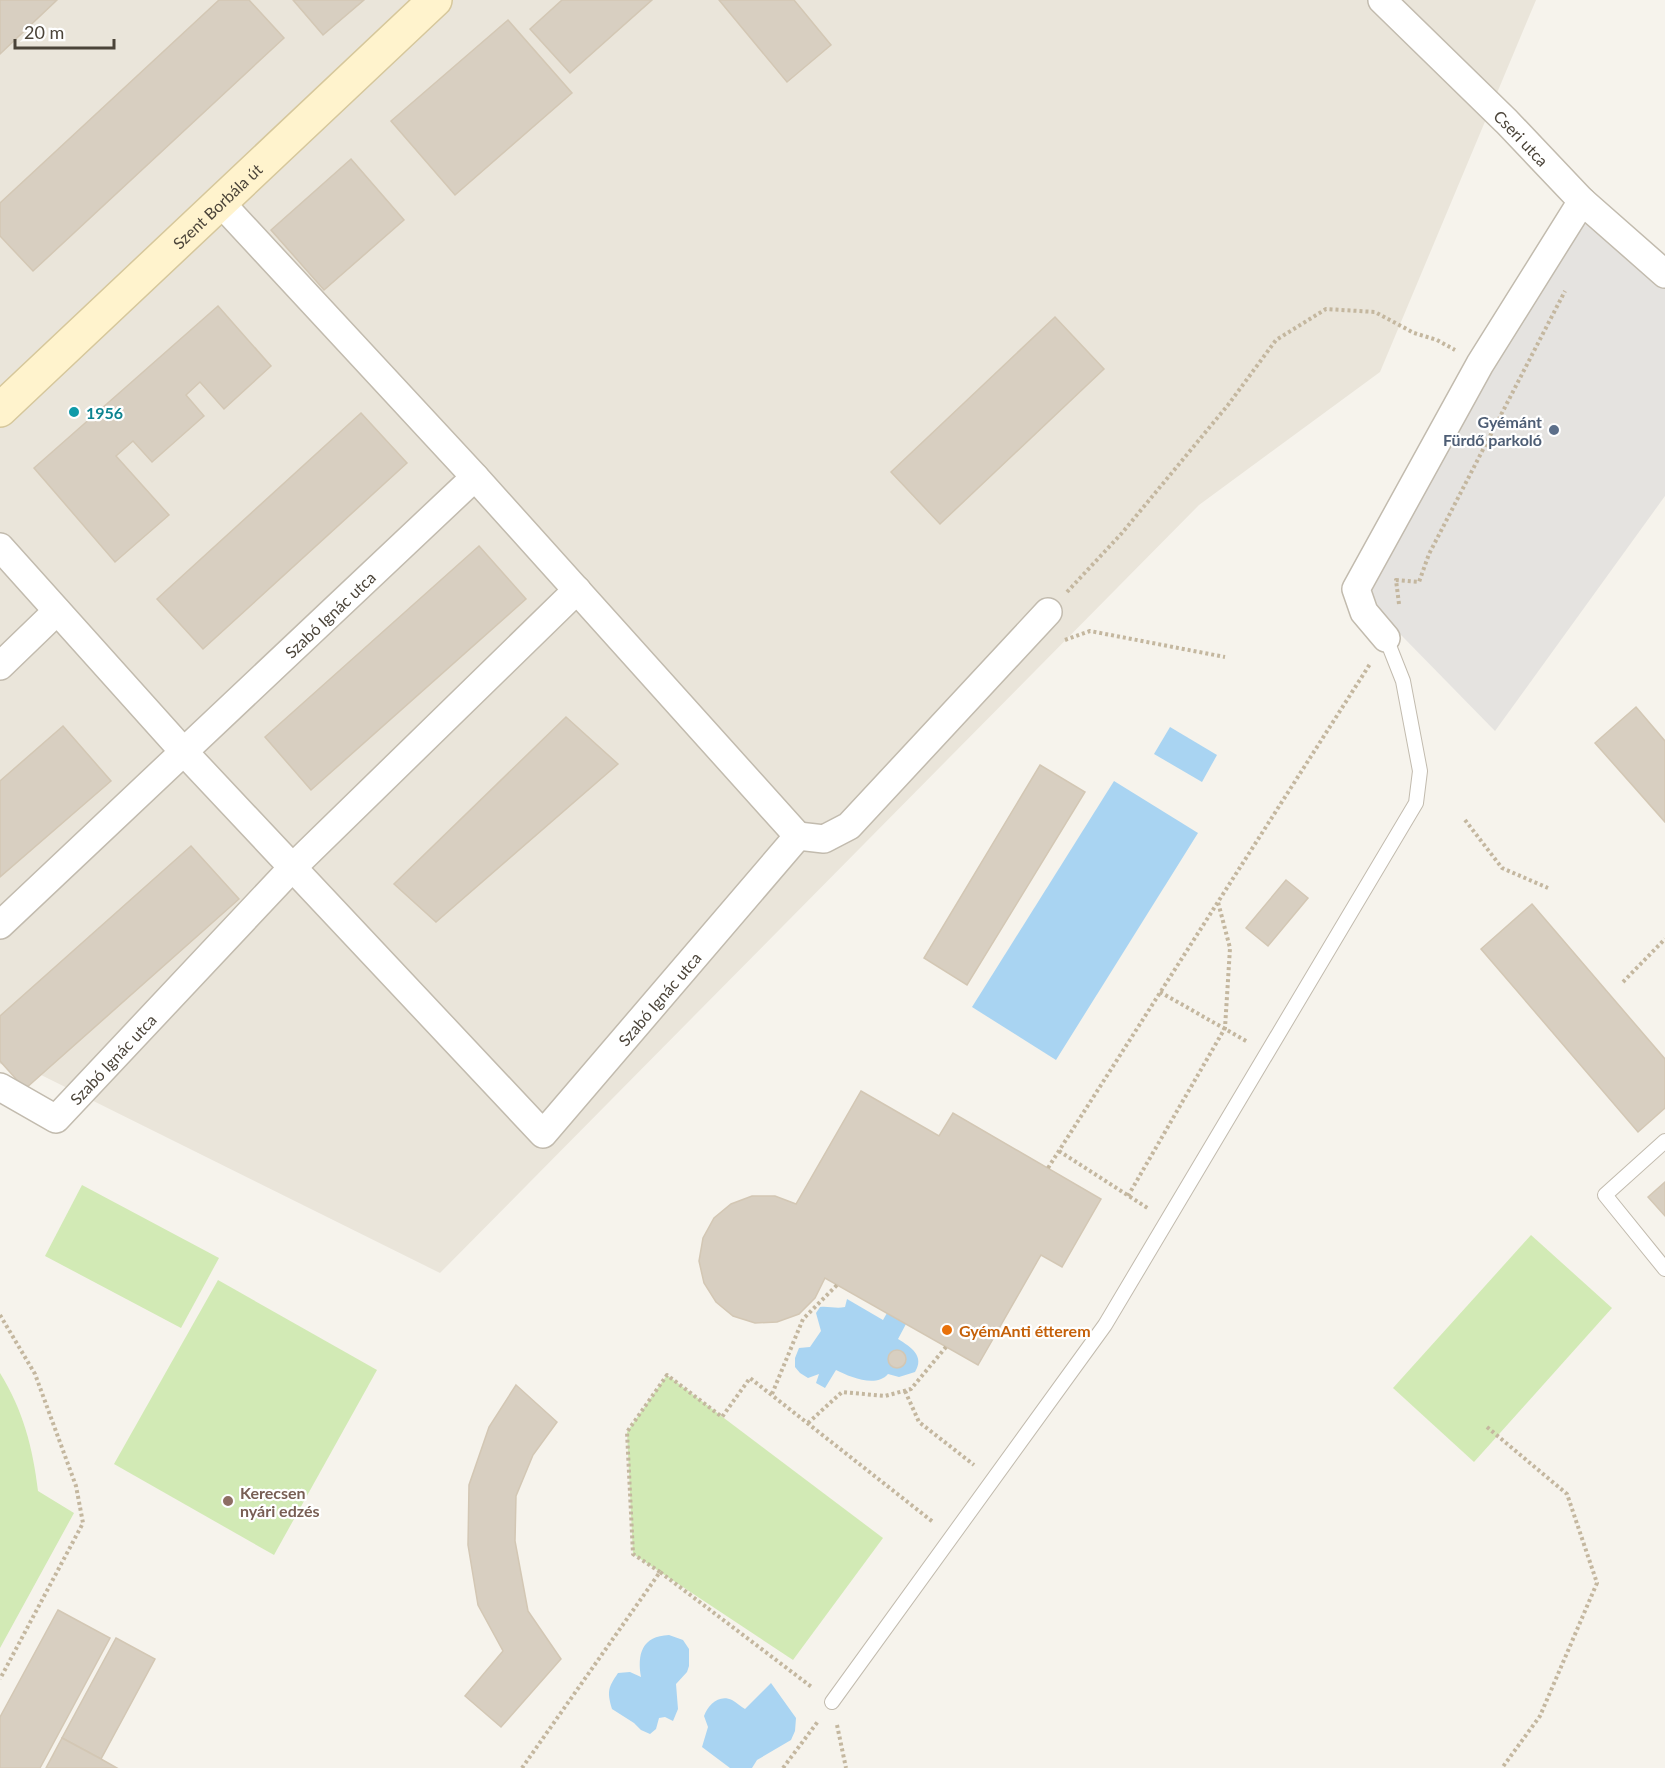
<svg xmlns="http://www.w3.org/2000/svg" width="1665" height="1768" font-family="Lato,sans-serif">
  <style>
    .residential { fill: #eae5da }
    .green { fill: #d2eab5 }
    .parking { fill: #e5e3e0 }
    .water { fill: #a9d4f2 }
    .building { fill: #d8cfc1; stroke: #d3c7b4; stroke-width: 1.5 }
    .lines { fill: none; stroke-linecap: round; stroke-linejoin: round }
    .lane-casing { stroke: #c2bbae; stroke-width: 16 }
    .street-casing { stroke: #c2bbae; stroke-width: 30 }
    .secondary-casing { stroke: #d6c79b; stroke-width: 36 }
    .path { stroke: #c4b79f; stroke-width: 4; stroke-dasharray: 3 3; stroke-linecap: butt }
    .lane { stroke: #fff; stroke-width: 14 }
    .street { stroke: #fff; stroke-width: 27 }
    .secondary { stroke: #fff3cd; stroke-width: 33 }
    .culture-dot { fill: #0f9aa8; stroke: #fff; stroke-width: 2 }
    .service-dot { fill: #5c6f8a; stroke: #fff; stroke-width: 2 }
    .food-dot { fill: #e8710a; stroke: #fff; stroke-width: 2 }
    .education-dot { fill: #8d6e63; stroke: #fff; stroke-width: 2 }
    .labels { text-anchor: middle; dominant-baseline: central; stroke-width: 4.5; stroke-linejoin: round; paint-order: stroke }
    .street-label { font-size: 16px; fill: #4b4439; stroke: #fff }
    .culture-label { font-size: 16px; font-weight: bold; fill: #0d838f; stroke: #fff; text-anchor: start }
    .service-label { font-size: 16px; font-weight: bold; fill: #4e5e75; stroke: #fff; text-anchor: end }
    .food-label { font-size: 16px; font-weight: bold; fill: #c56008; stroke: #fff; text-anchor: start }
    .education-label { font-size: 16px; font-weight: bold; fill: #785e54; stroke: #fff; text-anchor: start }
  </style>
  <rect width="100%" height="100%" fill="#f6f3ec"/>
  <path class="residential" d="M 0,0 L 1536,0 L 1380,372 L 1199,505 L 440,1273 L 29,1069 L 0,1064 Z"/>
  <g class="green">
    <path d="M 82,1185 L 219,1258 L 181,1328 L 45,1256 Z"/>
    <path d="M 1531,1235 L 1612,1308 L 1474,1462 L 1393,1388 Z"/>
    <path d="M 218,1280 L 377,1370 L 274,1555 L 114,1464 Z"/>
    <path d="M 0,1373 C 23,1410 33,1448 38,1491 L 74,1513 L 0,1648 Z"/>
    <path d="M 667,1375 L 883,1538 L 793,1660 L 633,1554 L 627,1432 Z"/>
  </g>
  <path class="parking" d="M 1582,201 L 1665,274 L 1665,496 L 1495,731 L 1356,589 Z"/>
  <g class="water">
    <path d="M 1170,727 L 1217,755 L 1202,782 L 1154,754 Z"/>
    <path d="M 1114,781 L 1198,833 L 1056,1060 L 972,1007 Z"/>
    <path d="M 847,1299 L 883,1320 L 887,1313 L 906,1324 L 898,1339 C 911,1347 925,1356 915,1372 L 899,1377 L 888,1374 C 876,1388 850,1377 836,1370 L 825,1388 L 816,1383 L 819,1374 L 808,1378 L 800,1373 L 795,1367 L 795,1358 L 799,1348 L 810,1347 L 821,1331 L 816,1313 L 820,1307 C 829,1306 836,1309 845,1307 Z"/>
    <path d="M 669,1635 L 683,1640 L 689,1649 L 689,1666 L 687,1672 L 676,1684 L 678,1709 L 673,1721 L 665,1717 L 659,1718 L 656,1729 L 650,1734 L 641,1730 L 634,1723 L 612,1709 C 607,1691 608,1688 618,1673 L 630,1672 L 641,1677 C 637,1654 642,1636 669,1635 Z"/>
    <path d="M 771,1683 L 796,1718 L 795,1731 L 791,1740 L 757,1760 L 752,1768 L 730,1768 L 702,1747 L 708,1727 L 704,1716 C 708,1705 719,1694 732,1700 C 736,1702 741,1707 745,1709 Z"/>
  </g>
  <g class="building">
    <path d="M 0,0 L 57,0 L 0,54 Z"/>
    <path d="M 219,0 L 249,0 L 284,38 L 33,271 L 0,236 L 0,203 Z"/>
    <path d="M 293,0 L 364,0 L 323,35 Z"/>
    <path d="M 562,0 L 652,0 L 570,73 L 530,29 Z"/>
    <path d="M 719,0 L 794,0 L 831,45 L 787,82 Z"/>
    <path d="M 508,20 L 572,93 L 455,195 L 391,121 Z"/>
    <path d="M 351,159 L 404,220 L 324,290 L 271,230 Z"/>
    <path d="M 218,306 L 271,366 L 224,409 L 200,382 L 186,395 L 204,416 L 152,462 L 133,441 L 116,456 L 169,515 L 115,562 L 34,468 Z"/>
    <path d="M 1055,317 L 1104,369 L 940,524 L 891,472 Z"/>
    <path d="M 361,413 L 407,463 L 203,649 L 157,599 Z"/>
    <path d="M 479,546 L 526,599 L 311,790 L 265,737 Z"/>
    <path d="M 1636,707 L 1665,741 L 1665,822 L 1595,743 Z"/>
    <path d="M 566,717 L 618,764 L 436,922 L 394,884 Z"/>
    <path d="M 63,726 L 111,781 L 0,877 L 0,781 Z"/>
    <path d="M 1040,765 L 1085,792 L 967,985 L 924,958 Z"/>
    <path d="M 191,846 L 239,899 L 25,1089 L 0,1061 L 0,1016 Z"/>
    <path d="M 1286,880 L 1308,898 L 1268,946 L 1246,928 Z"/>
    <path d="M 1532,904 L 1665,1059 L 1665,1108 L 1638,1132 L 1481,949 Z"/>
    <path d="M 861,1091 L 939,1136 L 953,1113 L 1101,1199 L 1062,1267 L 1041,1255 L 978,1365 L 825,1278 L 815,1298 L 799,1314 L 777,1322 L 755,1323 L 733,1316 L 716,1302 L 704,1283 L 699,1261 L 703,1238 L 714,1218 L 731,1204 L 752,1196 L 775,1196 L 796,1204 Z"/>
    <path d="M 1665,1182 L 1665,1216 L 1648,1197 Z"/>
    <circle cx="897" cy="1359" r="9"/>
    <path d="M 516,1385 L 557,1422 L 533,1455 L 516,1496 L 515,1541 L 528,1611 L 561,1659 L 501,1727 L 465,1696 L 503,1651 L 478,1605 L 468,1545 L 469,1485 L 489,1427 Z"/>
    <path d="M 58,1610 L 110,1638 L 40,1768 L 0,1768 L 0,1717 Z"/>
    <path d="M 116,1638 L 155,1659 L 101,1759 L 62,1738 Z"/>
    <path d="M 62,1738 L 101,1759 L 117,1768 L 46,1768 Z"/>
  </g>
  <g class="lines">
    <defs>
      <g id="lane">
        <path d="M 1665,1141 L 1605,1195 L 1665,1269"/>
        <path d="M 832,1702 L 1105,1325 L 1416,803 L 1420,771 L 1403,681 L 1386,638"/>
      </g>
      <g id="street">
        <path id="s1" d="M 1382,0 L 1507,122 L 1582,201 L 1665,274"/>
        <path d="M 220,202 L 475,477 L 798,836"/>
        <path id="s2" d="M 0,547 L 184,752 L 543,1134 L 798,836"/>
        <path d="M 1386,638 L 1364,612 L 1356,589 L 1480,364 L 1582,201"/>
        <path d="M 0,666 L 57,611"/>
        <path d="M 798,836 L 824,839 L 849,826 L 1048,612"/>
        <path id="s3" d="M 0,925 L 475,477"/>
        <path id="s4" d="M 0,1087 L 56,1119 L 292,868 L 577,590"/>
      </g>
      <g id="secondary">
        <path id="s5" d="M 0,410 L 435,0"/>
      </g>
    </defs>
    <use href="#lane" class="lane-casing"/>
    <use href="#street" class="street-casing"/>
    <use href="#secondary" class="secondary-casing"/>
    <g class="path">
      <path d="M 1067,592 L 1122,533 L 1228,405 L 1276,340 L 1326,309 L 1375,312 L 1414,333 L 1437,340 L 1455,350"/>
      <path d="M 1399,604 L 1396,580 L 1419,582 L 1429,554 L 1565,291"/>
      <path d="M 1065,640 L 1090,631 L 1225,657"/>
      <path d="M 1465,820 L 1502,868 L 1548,888"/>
      <path d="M 1623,982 L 1665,939"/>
      <path d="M 1160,992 L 1248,1042"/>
      <path d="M 1059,1151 L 1149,1209"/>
      <path d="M 1048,1168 L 1370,664"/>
      <path d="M 1128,1196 L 1225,1028 L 1230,948 L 1218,902"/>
      <path d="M 0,1315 L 35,1374 L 76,1486 L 83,1523 L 0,1679"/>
      <path d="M 905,1391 L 919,1422 L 974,1465"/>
      <path d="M 772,1394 L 803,1319 L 837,1285"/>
      <path d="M 808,1423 L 842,1392 L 885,1396 L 911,1389 L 946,1347"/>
      <path d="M 1487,1427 L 1567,1494 L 1597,1583 L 1540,1716 L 1502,1768"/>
      <path d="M 660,1572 L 633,1554 L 627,1432 L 667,1375 L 722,1417 L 750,1378 L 933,1522"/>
      <path d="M 837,1725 L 846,1768"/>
      <path d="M 522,1768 L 660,1572 L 813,1688"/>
      <path d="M 783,1768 L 819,1720"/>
    </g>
    <use href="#lane" class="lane"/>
    <use href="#street" class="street"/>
    <use href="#secondary" class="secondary"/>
  </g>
  <circle class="culture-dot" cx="74" cy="412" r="6"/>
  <circle class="service-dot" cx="1554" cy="430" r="6"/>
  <circle class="food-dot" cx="947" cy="1330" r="6"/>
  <circle class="education-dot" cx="228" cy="1501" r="6"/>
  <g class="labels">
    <g class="street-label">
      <text stroke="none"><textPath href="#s1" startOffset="196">Cseri utca</textPath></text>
      <text stroke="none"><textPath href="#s5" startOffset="298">Szent Borbála út</textPath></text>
      <text stroke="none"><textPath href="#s3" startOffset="453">Szabó Ignác utca</textPath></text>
      <text stroke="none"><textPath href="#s2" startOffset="978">Szabó Ignác utca</textPath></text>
      <text stroke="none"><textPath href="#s4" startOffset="147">Szabó Ignác utca</textPath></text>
    </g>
    <g class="culture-label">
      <text x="86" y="412">1956</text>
    </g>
    <g class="service-label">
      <text x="1542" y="421">Gyémánt<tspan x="1542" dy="18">Fürdő parkoló</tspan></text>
    </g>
    <g class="food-label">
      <text x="959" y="1330">GyémAnti étterem</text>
    </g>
    <g class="education-label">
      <text x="240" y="1492">Kerecsen<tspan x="240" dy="18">nyári edzés</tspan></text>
    </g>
  </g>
  <path d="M15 39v9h99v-9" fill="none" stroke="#4b4439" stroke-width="3"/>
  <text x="24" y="39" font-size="18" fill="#4b4439" stroke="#ffffff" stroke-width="4.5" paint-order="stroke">20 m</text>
</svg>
